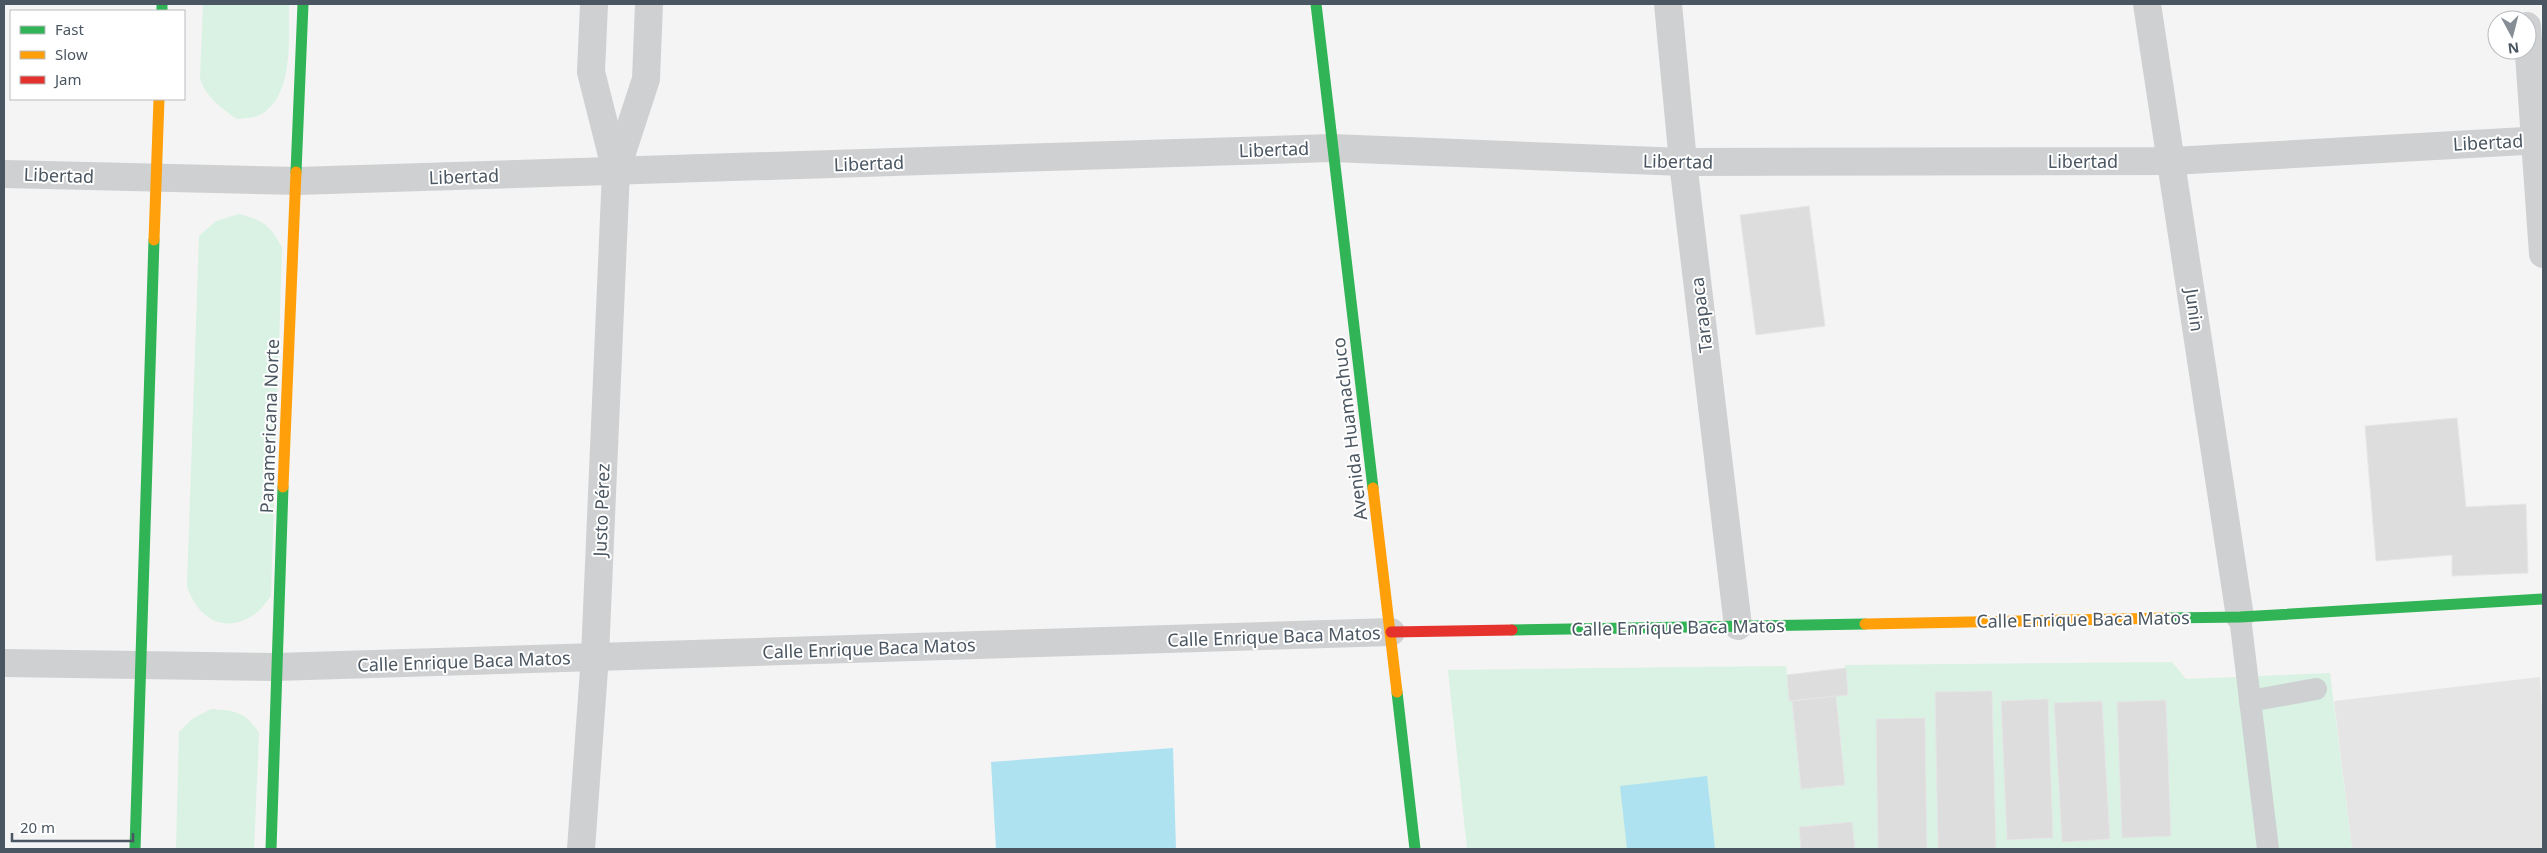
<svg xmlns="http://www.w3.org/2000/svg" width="2547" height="853" font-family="'Noto Sans',sans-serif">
  <rect width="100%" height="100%" fill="#f4f4f4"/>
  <path fill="#e6e5e6" d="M2540,677l3,44v128h-191l-18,-148z"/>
  <g fill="#d9f2e3">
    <path d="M203,4h86c-1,34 6,91 -29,111 -6,3 -16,3 -23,4 -16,-11 -30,-21 -37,-40z"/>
    <path d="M239,214c23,6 32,11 43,34l-11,348c-5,6 -10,14 -16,18 -31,21 -56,5 -68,-27l12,-351 17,-15z"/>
    <path d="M2172,662l14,17 144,-6 22,176h-885l-19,-179 338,-4 1,9 58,-7v-3z"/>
    <path d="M211,709c24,2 34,2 48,24l-5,116h-78l3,-117 13,-13z"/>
  </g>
  <g fill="#aee2f0">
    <path d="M1173,748l3,101h-180l-5,-87z"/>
    <path d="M1707,776l8,73h-88l-7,-63z"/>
  </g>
  <g fill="#ddddde" stroke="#e5e6e7">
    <path d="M1809,206l16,120 -69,9 -16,-120z"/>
    <path d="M2457,418l9,89 60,-3 2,69 -76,3v-21l-76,6 -11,-135z"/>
    <path d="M1846,668l2,27 -59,6 -2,-26z"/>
    <path d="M1992,691l4,158h-58l-3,-157z"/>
    <path d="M1836,696l9,89 -44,4 -9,-88z"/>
    <path d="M2048,699l5,139 -46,2 -6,-139z"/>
    <path d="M2166,700l5,136 -49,2 -5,-136z"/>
    <path d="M2102,701l8,138 -48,3 -8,-139z"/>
    <path d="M1925,718l2,131h-49l-2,-130z"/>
    <path d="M1852,822l3,27h-54l-2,-22z"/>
  </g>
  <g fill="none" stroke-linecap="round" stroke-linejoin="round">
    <g stroke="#ced0d2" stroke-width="22">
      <path d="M2240,617l28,232"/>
      <path d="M2250,701l66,-12"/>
    </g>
    <g stroke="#ced0d2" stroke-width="28">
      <path d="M594,4l-3,68 25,99"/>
      <path d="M1668,4l15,158 55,464"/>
      <path d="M2147,4l93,613"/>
      <path d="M2527,26l16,228"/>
      <path d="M4,174l293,7 1035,-33 351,14 490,-1 370,-21"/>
      <path d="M4,663l272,4 1115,-35"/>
      <path d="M581,849l14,-193 21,-485 30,-92 3,-75"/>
    </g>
    <g stroke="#30b455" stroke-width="11">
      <path d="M162,4v7"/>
      <path d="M1316,4l57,484"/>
      <path d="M296,172l7,-168"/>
      <path d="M2168,618l72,-1 303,-18"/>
      <path d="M1512,630l353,-6"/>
      <path d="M1397,692l18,157"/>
      <path d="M135,849l19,-609"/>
      <path d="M271,849l12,-362"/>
    </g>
    <g stroke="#ff9f0a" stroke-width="11">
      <path d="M154,240l5,-141"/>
      <path d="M283,487l13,-315"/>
      <path d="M1373,488l24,204"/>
      <path d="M1865,624l303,-6"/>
    </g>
    <path stroke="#e5322d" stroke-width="11" d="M1391,632l121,-2"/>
  </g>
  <g text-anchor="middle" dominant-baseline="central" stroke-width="4" stroke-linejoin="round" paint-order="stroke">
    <g font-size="18" fill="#4a5661" stroke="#fff">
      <text transform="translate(2488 142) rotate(-3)">Libertad</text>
      <text transform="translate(1274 149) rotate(-2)">Libertad</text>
      <text transform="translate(1678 161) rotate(1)">Libertad</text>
      <text x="2083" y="161">Libertad</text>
      <text transform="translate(869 163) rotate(-2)">Libertad</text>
      <text transform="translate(59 175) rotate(2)">Libertad</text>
      <text transform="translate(464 176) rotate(-2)">Libertad</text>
      <text transform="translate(2195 310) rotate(82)">Junin</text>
      <text transform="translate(1701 315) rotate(-97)">Tarapaca</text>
      <text transform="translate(269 426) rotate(-88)">Panamericana Norte</text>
      <text transform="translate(1349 429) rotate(-97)">Avenida Huamachuco</text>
      <text transform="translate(601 510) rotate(-88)">Justo Pérez</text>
      <text transform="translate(2083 619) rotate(-1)">Calle Enrique Baca Matos</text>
      <text transform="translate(1678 627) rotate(-1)">Calle Enrique Baca Matos</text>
      <text transform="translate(1274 636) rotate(-2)">Calle Enrique Baca Matos</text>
      <text transform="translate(869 648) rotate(-2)">Calle Enrique Baca Matos</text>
      <text transform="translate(464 661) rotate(-2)">Calle Enrique Baca Matos</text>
    </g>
  </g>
  <rect width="2547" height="853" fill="none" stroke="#4a5661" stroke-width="10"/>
  <rect x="10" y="10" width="175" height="90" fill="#ffffff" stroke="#b7bbc0"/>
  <rect x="20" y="26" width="25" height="8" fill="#30b455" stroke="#b7bbc0"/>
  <text x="55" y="35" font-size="15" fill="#4a5661">Fast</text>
  <rect x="20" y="51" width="25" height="8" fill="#ff9f0a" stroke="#b7bbc0"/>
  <text x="55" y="60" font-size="15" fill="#4a5661">Slow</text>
  <rect x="20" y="76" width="25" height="8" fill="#e5322d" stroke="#b7bbc0"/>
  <text x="55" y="85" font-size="15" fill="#4a5661">Jam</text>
  <g transform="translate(2512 35) rotate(173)"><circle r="24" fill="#ffffff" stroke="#b7bbc0"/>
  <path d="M0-4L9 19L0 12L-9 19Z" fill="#868d94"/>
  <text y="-8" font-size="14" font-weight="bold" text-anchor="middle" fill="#4a5661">N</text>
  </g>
  <path d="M12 833v8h121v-8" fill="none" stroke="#4a5661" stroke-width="2.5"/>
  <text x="20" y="833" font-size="15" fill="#4a5661" stroke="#ffffff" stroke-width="4" paint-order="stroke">20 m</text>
</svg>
